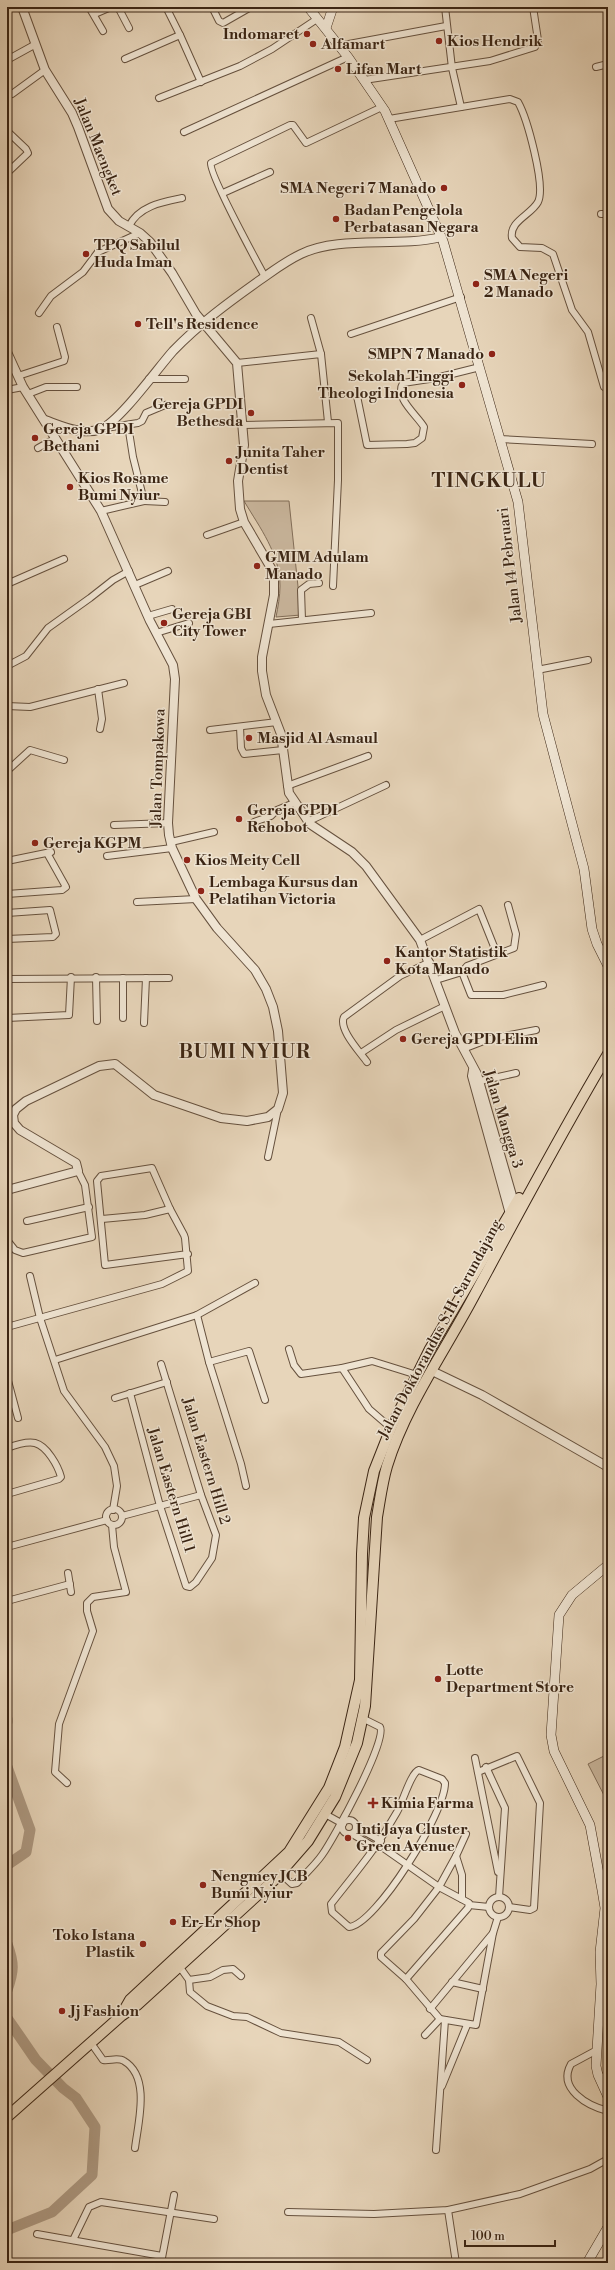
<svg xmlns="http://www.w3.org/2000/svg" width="615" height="2270" font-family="'Libre Bodoni',serif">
  <rect width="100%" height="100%" fill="#e7d5ba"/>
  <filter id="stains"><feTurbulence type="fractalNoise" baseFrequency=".005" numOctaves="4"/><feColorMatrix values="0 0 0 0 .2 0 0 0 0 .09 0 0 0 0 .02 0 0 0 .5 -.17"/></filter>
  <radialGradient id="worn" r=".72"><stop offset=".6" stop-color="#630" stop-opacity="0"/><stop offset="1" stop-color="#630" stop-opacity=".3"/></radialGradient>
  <g fill="#cab79e" stroke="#826e59">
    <path d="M244,501h45l12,114 -25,2c2,-10 4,-21 4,-31 0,-32 -20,-58 -36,-85z"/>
    <path d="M608,1754v49l-20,-39z"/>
  </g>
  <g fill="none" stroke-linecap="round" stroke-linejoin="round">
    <g stroke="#ad9982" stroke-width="11">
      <path d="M7,1719v3"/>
      <path d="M7,1767l23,63 -4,22 -19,13"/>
      <path d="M7,1944c7,19 7,27 0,46"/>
      <path d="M7,2018l29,42 27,28 13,10 19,29 -3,48 -40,37 -45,18"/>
    </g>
    <defs>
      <g id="minor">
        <path d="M89,7l14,24"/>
        <path d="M118,7l11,21"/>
        <path d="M166,7l14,28"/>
        <path d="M212,7l7,14 4,2 28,-16"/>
        <path d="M445,7l7,61 9,39"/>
        <path d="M97,13l14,-6"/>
        <path d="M338,46l108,-20"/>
        <path d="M125,59l55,-24 21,47"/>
        <path d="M7,60l29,-16"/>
        <path d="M596,67l12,-3"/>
        <path d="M364,80l126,-19 45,-14 3,-7 -5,-33"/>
        <path d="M12,94l33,-24"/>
        <path d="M159,98l81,-32 32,-17 45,-30"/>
        <path d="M389,119l121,-20 8,3c9,16 28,84 20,100 -7,13 -29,19 -26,36l8,9 22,1 11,6 19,56 16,22 16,55 4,2"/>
        <path d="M7,131l19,18 2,4 -21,20"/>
        <path d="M184,132l164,-75"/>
        <path d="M223,193l47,-21"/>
        <path d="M601,214h7"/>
        <path d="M129,226c10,-20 33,-24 53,-28"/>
        <path d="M265,277c-8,-15 -57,-105 -54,-114l79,-38h3l13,18 76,-36"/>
        <path d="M39,313l12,-17 32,-24 15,-20 42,-19"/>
        <path d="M311,318l10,36"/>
        <path d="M351,334l110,-37"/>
        <path d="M237,363l84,-9 7,68"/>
        <path d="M18,376l46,-15 1,-4 -8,-30"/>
        <path d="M149,379h36"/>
        <path d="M7,390l16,-3"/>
        <path d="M28,394l18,-7h31"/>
        <path d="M357,396l10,49 40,-1 8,-1 7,-5 2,-11c-7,-12 -30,-29 -21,-44l33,-5 44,-11"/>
        <path d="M128,425l5,32 11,44 21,1"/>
        <path d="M243,425l95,-2v57l-5,106"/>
        <path d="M105,428l33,-5 4,-2 4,-8 19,-8"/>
        <path d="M499,439l93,5"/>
        <path d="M38,448l18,-10"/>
        <path d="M101,511l43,-10"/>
        <path d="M207,535l37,-13"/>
        <path d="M7,584l57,-25"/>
        <path d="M135,585l33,-14"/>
        <path d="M148,616l24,-7"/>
        <path d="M302,620l-1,-30 8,-6 10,-1"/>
        <path d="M269,624l102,-11"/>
        <path d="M156,633l33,-10"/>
        <path d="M7,666l19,-10 22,-28 42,-30 23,-18 16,-9"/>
        <path d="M537,670l51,-10"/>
        <path d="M98,689l4,30 -2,10"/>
        <path d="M7,706l23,1 94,-24"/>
        <path d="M240,727l1,21 3,6 39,-4"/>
        <path d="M210,730l67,-8"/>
        <path d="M7,771l23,-21 34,10"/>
        <path d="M287,786l81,-30"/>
        <path d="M254,822l17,-6 6,-6 17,-7"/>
        <path d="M307,822l79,-37"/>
        <path d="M114,825l54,-2"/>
        <path d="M171,842l43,-10"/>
        <path d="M107,856l65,-8"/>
        <path d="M7,861l44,-9"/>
        <path d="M7,894l55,-4 4,-3 -19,-34"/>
        <path d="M137,902l59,-3"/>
        <path d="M7,913l43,-3 6,24 -3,3 -46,2"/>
        <path d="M420,940l59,-31 18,45"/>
        <path d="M462,972l9,23h32l40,-10"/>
        <path d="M96,977l1,44"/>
        <path d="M7,979l162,-1"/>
        <path d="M436,980l26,-8 5,-6 47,-18 2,-14 -8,-29"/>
        <path d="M7,1018l62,-3 2,-38"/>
        <path d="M123,1018v-40"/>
        <path d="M144,1023l2,-45"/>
        <path d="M463,1049l26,-10 47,-9"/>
        <path d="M361,1053l35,-23 49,-24"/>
        <path d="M367,1062c-7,-10 -29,-33 -23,-45l56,-41 30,-14"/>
        <path d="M480,1081l36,-8"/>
        <path d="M268,1157l10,-48"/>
        <path d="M102,1219l43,-4 25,-6"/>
        <path d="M27,1221l62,-14"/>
        <path d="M7,1240l8,10 8,3 69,-16 -7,-52 -7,-14"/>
        <path d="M30,1276l10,42 24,73 41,56 9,19 3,20 -4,24"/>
        <path d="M197,1315l12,47 32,102 5,22"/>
        <path d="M7,1327l155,-43 26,-13 -3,-33 -1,-3 -14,-26 -18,-41 -51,8 -4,5 8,84 83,-11"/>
        <path d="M289,1349l5,16 7,9 41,-6 27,41 22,19"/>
        <path d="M55,1360l142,-45 58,-32"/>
        <path d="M209,1362l40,-11 16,49"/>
        <path d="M342,1368l30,-7 45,14"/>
        <path d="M7,1377l11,41"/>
        <path d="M130,1393l30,113 26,80 4,1 6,-5 16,-24 4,-23 -15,-40 -40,-131"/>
        <path d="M115,1398l52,-16"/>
        <path d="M7,1448c8,-3 19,-7 28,-5 12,3 23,23 26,34l-2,2 -52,15"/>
        <circle cx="114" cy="1517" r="8"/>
        <path d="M122,1516l79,-21"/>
        <path d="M7,1547l100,-27"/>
        <path d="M68,1573l3,19"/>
        <path d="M7,1601l63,-17"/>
        <path d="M475,1758l23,114"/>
        <path d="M486,1767l19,41 -6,89"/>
        <path d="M419,1770l23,9 3,4c1,28 -69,142 -96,144l-17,-15 -1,-8c25,-32 46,-56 66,-92 5,-8 14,-40 22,-42z"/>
        <path d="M478,1772l39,-16 23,47 -6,105 -4,2 -21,-3"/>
        <path d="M67,1783l-12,-11 4,-48 34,-93 -6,-20v-8l6,-6 33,-5 -12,-45 -2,-22"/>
        <path d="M325,1814l18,10"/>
        <circle cx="349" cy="1827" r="7"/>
        <path d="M356,1827l25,14"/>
        <path d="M352,1834l24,14"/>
        <path d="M379,1845l60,42 30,16 -1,5 -62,71"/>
        <path d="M456,1856l10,-22"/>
        <path d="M280,1873l12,11 5,-1c8,-9 18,-18 25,-28 11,-15 66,-115 58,-128l-18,-9"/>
        <circle cx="499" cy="1907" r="10"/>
        <path d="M462,1899v-24l-6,-19 -17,31 -25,32 -33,34v4l25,22 34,40 36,6 17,-92 5,-16"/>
        <path d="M469,1905l20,2"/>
        <path d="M179,1966l10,14 1,12 17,14 26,10 14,1 34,16 58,9 28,18"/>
        <path d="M189,1980l21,-3 13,-7 10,-1 8,7"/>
        <path d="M452,1982l31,7"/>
        <path d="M430,2009l63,-76"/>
        <path d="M425,2035l15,-16"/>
        <path d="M91,2043l12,17c7,1 15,-3 21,1 27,16 14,62 11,87"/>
        <path d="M597,2050l-26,14c-14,25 17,42 37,47"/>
        <path d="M598,2075l10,4"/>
        <path d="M442,2086l25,-61"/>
        <path d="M436,2150l9,-130"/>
        <path d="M448,2210l8,53"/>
        <path d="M288,2212l86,2 74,-4 72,-16 70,-25 18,-10"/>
        <path d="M37,2234l125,22"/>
        <path d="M73,2240l16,-33 12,-5 113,17"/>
        <path d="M161,2263l13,-68"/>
      </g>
      <g id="tertiary">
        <path d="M22,7l23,63 27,43 6,14 30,82 11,12 21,12 10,9 22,31 24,41 41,49 7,82 -6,36 2,28 4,13 27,46 3,9v18l-12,62v14l4,24 15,39 8,59 21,31 42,28 14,14 54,74 35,93 22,41 38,132"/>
        <path d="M7,352l16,35 78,124 49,110 23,44 2,14 -7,144 1,12 3,13 24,51 21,29 38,42 11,19 7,18 5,24 5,62 -5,16 -10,8 -21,4 -26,-3 -67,-23 -39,-31 -16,2 -73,35 -10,8 -3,6 1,8 6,7 56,33 2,8 -71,19"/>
        <path d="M45,420c17,6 38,16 56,9 19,-8 56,-60 72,-78 26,-27 56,-49 87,-71 13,-9 26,-19 41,-26 39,-19 96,-6 140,-17"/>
        <path d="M473,1070l-1,6 38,138"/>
        <path d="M432,1371l50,24 126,72"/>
      </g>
      <g id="secondary">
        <path d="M308,7l40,50 37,54 58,130 75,261 25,212 41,155 8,60 5,15 11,22"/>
        <path d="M326,28l7,-21"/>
        <path d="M608,1565l-36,30 -13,20 -8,120 3,16 36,74 12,65 3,18 -5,44 1,32 -5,82 2,9 10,22"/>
        <path d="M587,2263l21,-36"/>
      </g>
      <g id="trunk">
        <path d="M122,2014l8,-14 159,-148 40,-64 16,-41 15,-67 2,-126 2,-36 10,-47 17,-43 39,-79 89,-151"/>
        <path d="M7,2117l114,-101 16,-11 137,-125 34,-39 27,-44 22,-54 8,-37 12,-189c3,-17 5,-34 10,-51 19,-61 58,-115 88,-172 43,-80 86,-161 133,-240"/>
      </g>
    </defs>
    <use href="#minor" stroke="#66513e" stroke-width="8"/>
    <use href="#tertiary" stroke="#66513e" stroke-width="10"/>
    <use href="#secondary" stroke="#3b2514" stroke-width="10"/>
    <use href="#trunk" stroke="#3b2514" stroke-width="12"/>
    <use href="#minor" stroke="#efe4d2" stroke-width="6"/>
    <use href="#tertiary" stroke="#efe4d2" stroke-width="8"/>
    <use href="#secondary" stroke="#efe4d2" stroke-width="9"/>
    <use href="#trunk" stroke="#e7d5ba" stroke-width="10"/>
  </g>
  <g fill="#8f2418" stroke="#efe4d2" stroke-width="1.5">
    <circle cx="307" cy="34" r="4"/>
    <circle cx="439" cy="41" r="4"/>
    <circle cx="313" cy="44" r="4"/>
    <circle cx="338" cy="69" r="4"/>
    <circle cx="444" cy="188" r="4"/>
    <circle cx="336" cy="219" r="4"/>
    <circle cx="86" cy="254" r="4"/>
    <circle cx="476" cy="284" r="4"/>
    <circle cx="138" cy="324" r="4"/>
    <circle cx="492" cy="354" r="4"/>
    <circle cx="462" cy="385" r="4"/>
    <circle cx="251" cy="413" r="4"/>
    <circle cx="35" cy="438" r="4"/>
    <circle cx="229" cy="461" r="4"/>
    <circle cx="70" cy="487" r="4"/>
    <circle cx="257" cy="566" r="4"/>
    <circle cx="164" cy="623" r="4"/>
    <circle cx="249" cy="738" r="4"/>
    <circle cx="239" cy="819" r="4"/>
    <circle cx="35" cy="843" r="4"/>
    <circle cx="187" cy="860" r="4"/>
    <circle cx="201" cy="891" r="4"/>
    <circle cx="387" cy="961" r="4"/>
    <circle cx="403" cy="1039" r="4"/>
    <circle cx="438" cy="1679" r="4"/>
    <path d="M371 1797h4v4h4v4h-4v4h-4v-4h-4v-4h4z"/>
    <circle cx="348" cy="1838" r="4"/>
    <circle cx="203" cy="1885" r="4"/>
    <circle cx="173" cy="1922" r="4"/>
    <circle cx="143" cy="1944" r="4"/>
    <circle cx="62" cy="2011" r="4"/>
  </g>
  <g text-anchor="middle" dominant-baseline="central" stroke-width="3" stroke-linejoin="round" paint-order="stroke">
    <g font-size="15" font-weight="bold" fill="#3b2514" stroke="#efe4d2" text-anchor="start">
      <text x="299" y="34" text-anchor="end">Indomaret</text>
      <text x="447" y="41">Kios Hendrik</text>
      <text x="321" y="44">Alfamart</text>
      <text x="346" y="69">Lifan Mart</text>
      <text x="436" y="188" text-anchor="end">SMA Negeri 7 Manado</text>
      <text x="344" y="210">Badan Pengelola<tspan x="344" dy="17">Perbatasan Negara</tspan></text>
      <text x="94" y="245">TPQ Sabilul<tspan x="94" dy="17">Huda Iman</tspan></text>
      <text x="484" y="275">SMA Negeri<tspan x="484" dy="17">2 Manado</tspan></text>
      <text x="146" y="324">Tell's Residence</text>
      <text x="484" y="354" text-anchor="end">SMPN 7 Manado</text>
      <text x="454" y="376" text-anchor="end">Sekolah Tinggi<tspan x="454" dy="17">Theologi Indonesia</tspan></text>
      <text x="243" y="404" text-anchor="end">Gereja GPDI<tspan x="243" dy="17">Bethesda</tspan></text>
      <text x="43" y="429">Gereja GPDI<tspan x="43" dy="17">Bethani</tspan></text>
      <text x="237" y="452">Junita Taher<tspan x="237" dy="17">Dentist</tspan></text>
      <text x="78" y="478">Kios Rosame<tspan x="78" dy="17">Bumi Nyiur</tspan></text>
      <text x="265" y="557">GMIM Adulam<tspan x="265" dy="17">Manado</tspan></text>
      <text x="172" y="614">Gereja GBI<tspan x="172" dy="17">City Tower</tspan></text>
      <text x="257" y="738">Masjid Al Asmaul</text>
      <text x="247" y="810">Gereja GPDI<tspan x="247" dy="17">Rehobot</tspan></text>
      <text x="43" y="843">Gereja KGPM</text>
      <text x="195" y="860">Kios Meity Cell</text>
      <text x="209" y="882">Lembaga Kursus dan<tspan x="209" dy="17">Pelatihan Victoria</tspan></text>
      <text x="395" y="952">Kantor Statistik<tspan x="395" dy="17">Kota Manado</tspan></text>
      <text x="411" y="1039">Gereja GPDI Elim</text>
      <text x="446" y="1670">Lotte<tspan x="446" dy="17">Department Store</tspan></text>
      <text x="381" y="1803">Kimia Farma</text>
      <text x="356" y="1829">Inti Jaya Cluster<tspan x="356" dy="17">Green Avenue</tspan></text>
      <text x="211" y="1876">Nengmey JCB<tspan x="211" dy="17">Bumi Nyiur</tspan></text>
      <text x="181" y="1922">Er-Er Shop</text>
      <text x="135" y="1935" text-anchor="end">Toko Istana<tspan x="135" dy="17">Plastik</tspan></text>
      <text x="70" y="2011">Jj Fashion</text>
    </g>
    <g font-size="15" fill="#3b2514" stroke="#efe4d2">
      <text transform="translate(98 147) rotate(68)">Jalan Maengket</text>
      <text transform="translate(510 565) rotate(-97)">Jalan 14 Pebruari</text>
      <text transform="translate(158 768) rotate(-88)">Jalan Tompakowa</text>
      <text transform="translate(503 1119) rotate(73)">Jalan Mangga 3</text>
      <text transform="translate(440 1329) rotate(-62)">Jalan Doktorandus S.H. Sarundajang</text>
      <text transform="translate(206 1461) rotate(73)">Jalan Eastern Hill 2</text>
      <text transform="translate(171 1490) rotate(73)">Jalan Eastern Hill 1</text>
    </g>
    <g font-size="19" font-weight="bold" letter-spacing="1" fill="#3b2514" stroke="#efe4d2">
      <text x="489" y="481">TINGKULU</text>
      <text x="245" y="1052">BUMI NYIUR</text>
    </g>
  </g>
  <rect width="615" height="2270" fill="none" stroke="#e7d5ba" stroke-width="24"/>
  <rect x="8" y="8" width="599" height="2254" fill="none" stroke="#3b2514" stroke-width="2"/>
  <rect x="12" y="12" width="591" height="2246" fill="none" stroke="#3b2514"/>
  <path d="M465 2240v6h90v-6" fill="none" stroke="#3b2514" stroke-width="2"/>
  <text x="471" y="2240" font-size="12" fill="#3b2514" stroke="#efe4d2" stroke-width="3" paint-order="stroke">100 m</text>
  <rect width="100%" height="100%" filter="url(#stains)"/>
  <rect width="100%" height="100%" fill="url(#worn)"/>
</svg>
